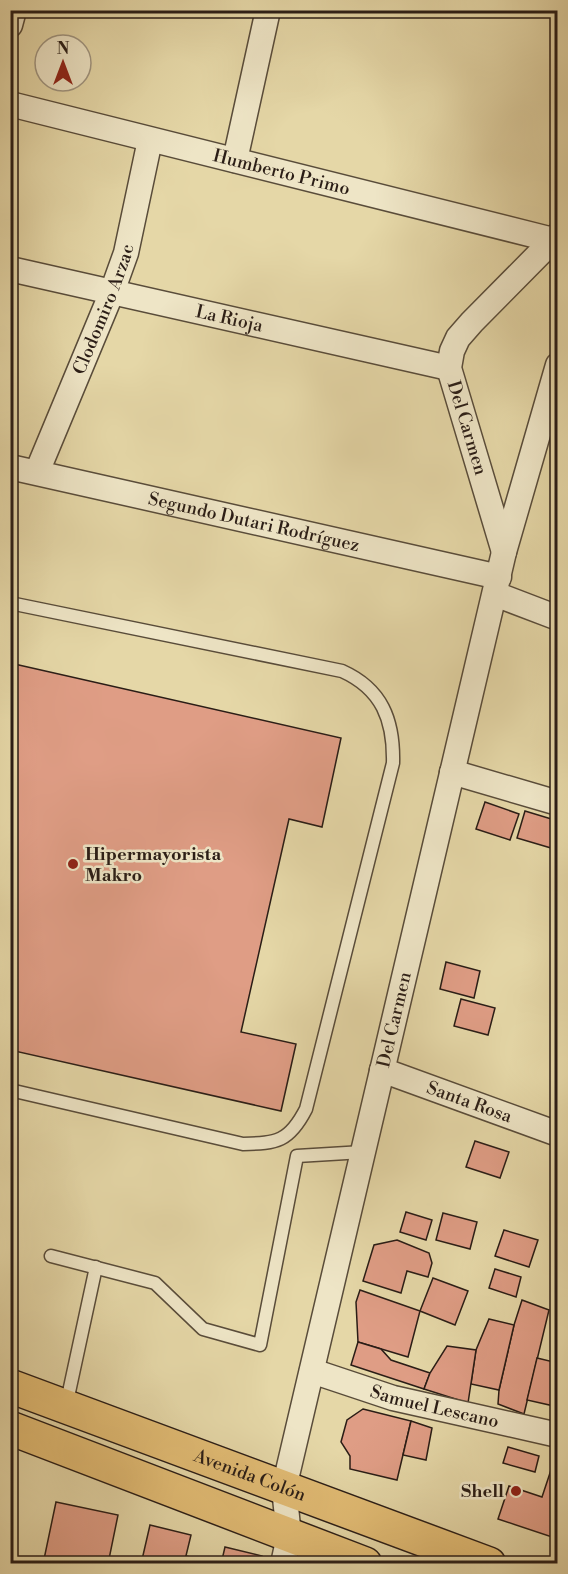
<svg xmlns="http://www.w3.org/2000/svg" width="568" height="1574" font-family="'Libre Bodoni',serif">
  <rect width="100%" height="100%" fill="#e5d7a7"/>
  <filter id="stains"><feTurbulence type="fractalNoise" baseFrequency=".00333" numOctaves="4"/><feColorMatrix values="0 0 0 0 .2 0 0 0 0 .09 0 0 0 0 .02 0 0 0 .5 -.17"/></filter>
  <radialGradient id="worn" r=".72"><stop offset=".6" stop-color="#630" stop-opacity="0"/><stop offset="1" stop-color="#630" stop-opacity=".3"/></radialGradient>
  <g fill="#df9d85" stroke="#2a1d16" stroke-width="1.5">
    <path d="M10,663l331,75 -19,89 -33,-8 -48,213 55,12 -15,67 -271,-61z"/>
    <path d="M485,802l34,12 -9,26 -34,-11z"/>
    <path d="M525,811l33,10 -7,27 -34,-10z"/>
    <path d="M446,962l34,9 -6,27 -34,-9z"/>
    <path d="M461,999l34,9 -7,27 -34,-9z"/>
    <path d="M475,1141l34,11 -9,26 -34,-11z"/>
    <path d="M406,1212l26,8 -6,20 -26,-8z"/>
    <path d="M443,1213l34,9 -7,27 -34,-9z"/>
    <path d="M504,1230l34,10 -9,27 -34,-11z"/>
    <path d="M397,1240l32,13 3,10 -4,14 -21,-6 -6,22 -38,-12 11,-36z"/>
    <path d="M495,1269l26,8 -5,20 -27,-9z"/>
    <path d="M433,1278l35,13 -13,34 -35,-14z"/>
    <path d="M360,1290l60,21 -12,46 -50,-15 -2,-40z"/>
    <path d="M522,1300l27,10 -25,104 -26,-10 1,-14 15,-65z"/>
    <path d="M489,1319l25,6 -15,65 -28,-6 5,-34z"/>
    <path d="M358,1342l23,7 10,11 39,13 -6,16 -73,-24z"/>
    <path d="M447,1346l29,4 -8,53 -44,-14 6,-16z"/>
    <path d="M537,1358l21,5v27l-4,16 -27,-6z"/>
    <path d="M363,1409l48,12 -14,59 -47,-11v-13l-9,-14 6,-22z"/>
    <path d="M411,1421l21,7 -6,32 -23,-5z"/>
    <path d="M508,1447l31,9 -4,16 -32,-9z"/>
    <path d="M558,1449v90l-60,-20 11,-33 33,11z"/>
    <path d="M56,1502l62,13 -10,49h-65z"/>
    <path d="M150,1525l41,10 -7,29h-43z"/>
    <path d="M225,1547l37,9 -2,8h-39z"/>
    <path d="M186,1556l32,8h-34z"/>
  </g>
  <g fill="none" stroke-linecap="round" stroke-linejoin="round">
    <defs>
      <g id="service">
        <path d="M10,603l332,68c40,18 52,49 51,92l-87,346c-17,33 -29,34 -63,35l-233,-54"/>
        <path d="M51,1256l104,27 48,46 57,16 37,-189 66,-4"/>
        <path d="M66,1406l30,-139"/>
      </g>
      <g id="minor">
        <path d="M10,25l4,-15"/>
        <path id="s1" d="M10,104l543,136"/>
        <path d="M235,160l33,-150"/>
        <path id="s2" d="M10,269l439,99"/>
        <path id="s3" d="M10,467l489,110"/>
        <path id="s4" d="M37,472l75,-180 14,-39 24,-113"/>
        <path d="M504,552l-55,-184 3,-17 6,-13 14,-16 86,-87"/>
        <path d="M495,594l63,24"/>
        <path d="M452,772l106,31"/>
        <path id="s5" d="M382,1070l176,64"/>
        <path id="s6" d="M312,1371l81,27 165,37"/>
        <path id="s7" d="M283,1564l6,-28 -5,-48 220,-936 54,-187"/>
      </g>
      <g id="primary">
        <path id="s8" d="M10,1386l479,178"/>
        <path d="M10,1428l355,136"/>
      </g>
    </defs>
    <use href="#service" stroke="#594c3a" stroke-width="15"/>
    <use href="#minor" stroke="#594c3a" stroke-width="27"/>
    <use href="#primary" stroke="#2a1d16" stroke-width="36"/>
    <use href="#service" stroke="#eee5c6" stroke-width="12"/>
    <use href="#minor" stroke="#eee5c6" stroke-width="24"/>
    <use href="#primary" stroke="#e2bc74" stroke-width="33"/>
  </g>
  <g fill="#8f2418" stroke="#eee5c6" stroke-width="2">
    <circle cx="73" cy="864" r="6"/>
    <circle cx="516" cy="1491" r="6"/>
  </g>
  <g text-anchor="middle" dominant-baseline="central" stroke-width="5" stroke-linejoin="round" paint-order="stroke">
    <g font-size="18" fill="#2a1d16" stroke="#eee5c6">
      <text stroke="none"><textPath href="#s1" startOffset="280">Humberto Primo</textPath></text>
      <text stroke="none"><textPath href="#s4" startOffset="176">Clodomiro Arzac</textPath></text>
      <text stroke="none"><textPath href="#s2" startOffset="225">La Rioja</textPath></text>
      <text transform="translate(467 428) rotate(73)">Del Carmen</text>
      <text stroke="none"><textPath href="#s3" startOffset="250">Segundo Dutari Rodríguez</textPath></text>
      <text stroke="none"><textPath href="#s7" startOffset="558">Del Carmen</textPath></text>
      <text stroke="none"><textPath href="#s5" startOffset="93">Santa Rosa</textPath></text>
      <text stroke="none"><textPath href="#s6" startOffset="128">Samuel Lescano</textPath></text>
      <text stroke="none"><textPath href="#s8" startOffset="256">Avenida Colón</textPath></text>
    </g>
    <g font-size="18" font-weight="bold" fill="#2a1d16" stroke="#eee5c6" text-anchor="start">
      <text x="85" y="854">Hipermayorista<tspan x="85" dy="21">Makro</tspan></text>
      <text x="504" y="1491" text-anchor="end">Shell</text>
    </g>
  </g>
  <rect width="568" height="1574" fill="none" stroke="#e5d7a7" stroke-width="36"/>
  <rect x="12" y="12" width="544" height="1550" fill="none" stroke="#2a1d16" stroke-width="3"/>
  <rect x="18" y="18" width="532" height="1538" fill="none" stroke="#2a1d16" stroke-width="1.5"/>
  <g transform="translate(63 63)"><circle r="28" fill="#eee5c6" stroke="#a09580" stroke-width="1.5"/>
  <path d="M0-4.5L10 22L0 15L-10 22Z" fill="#8f2418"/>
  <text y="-9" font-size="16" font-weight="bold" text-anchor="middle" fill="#2a1d16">N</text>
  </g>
  <rect width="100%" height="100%" filter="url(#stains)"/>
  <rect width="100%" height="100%" fill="url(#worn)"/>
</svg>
